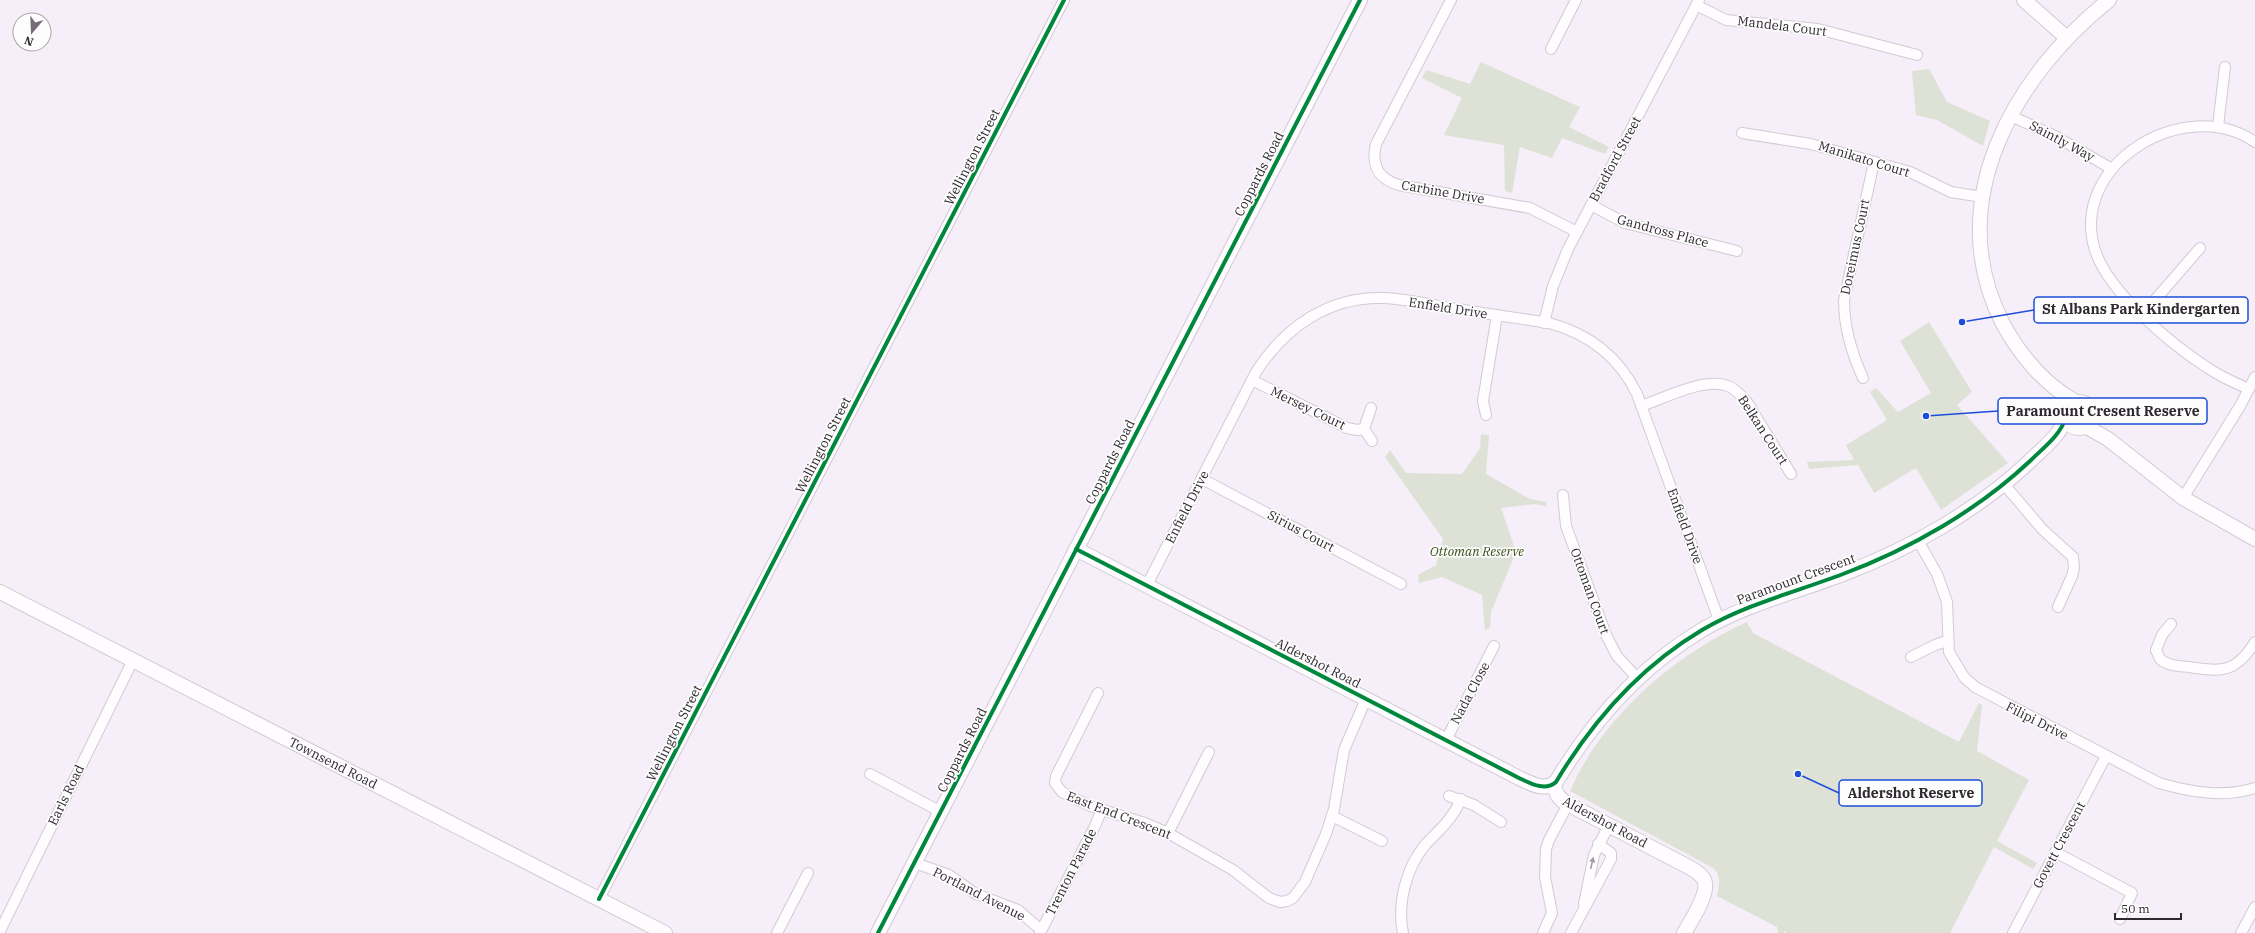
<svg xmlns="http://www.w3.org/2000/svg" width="2255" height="933" font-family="'IBM Plex Serif',serif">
  <rect width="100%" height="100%" fill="#f6eef8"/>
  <g fill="#dee2d6">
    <path d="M1481,62l99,45 -11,20 40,20 -4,7 -43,-16 -10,20 -32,-11 -8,46 -7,-2 -1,-46 -60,-10 18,-37 -40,-20 4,-8 44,14z"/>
    <path d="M1929,69l18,33 43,19 -7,25 -46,-26 -21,-5 -4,-44z"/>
    <path d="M1929,322l43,70 -15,13 51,58 -67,47 -25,-42 -42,25 -16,-28 -49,4 -2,-7 47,-2 -8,-15 41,-25 -17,-28 6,-4 22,24 33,-19 -31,-52z"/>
    <path d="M1481,434l8,1 -3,39 44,25 16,3 1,5 -12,-3 -34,4 15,44 -25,60 -1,16 -5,2 -3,-35 -40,-18 -23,6 -1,-8 18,-10 7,-26 -58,-82 5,-7 16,23 56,1 18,-26z"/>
    <path d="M1747,622l6,11 206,109 20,-39 3,2 -5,46 52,29 -32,61 40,22 -4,6 -39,-22 -44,86h-162l-4,-2v2h-6l-1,-6 -60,-31c2,-11 5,-20 -4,-28l-143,-77c33,-75 103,-135 177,-169z"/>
  </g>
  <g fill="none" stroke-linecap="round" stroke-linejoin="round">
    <defs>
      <g id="street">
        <path d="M1451,0l-75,144c-5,21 2,35 23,41l131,23 47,24"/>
        <path d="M1696,5l30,15 92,9 99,26"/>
        <path d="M1551,49l25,-49"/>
        <path d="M2011,116l44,20 57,33"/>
        <path d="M2218,126l7,-59"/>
        <path d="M1742,133l69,11 99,28 41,20 31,5"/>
        <path d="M1591,205l34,18 112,28"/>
        <path d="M2142,315l58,-67"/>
        <path d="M1544,323l9,-37 15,-37 131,-249"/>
        <path d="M1863,378c-12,-26 -19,-50 -19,-78l30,-138"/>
        <path d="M1252,380l95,48 10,2 7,-1"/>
        <path d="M2249,389c-14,-6 -28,-12 -41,-21 -36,-23 -100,-76 -113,-118 -27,-86 90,-156 160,-108"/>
        <path d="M1641,406c24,-8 63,-29 87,-20 8,3 13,10 19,16l44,72"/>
        <path d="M1371,408l-7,21 8,12"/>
        <path d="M1486,415l-3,-14 14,-86"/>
        <path d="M1202,479l199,105"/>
        <path d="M2003,483l40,47 30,27 1,11 -2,8 -14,31"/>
        <path d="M1563,495l3,31 41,111 10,19 20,22"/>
        <path d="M2183,498l57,-92 15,-29"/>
        <path d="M1917,539l20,35 10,28 2,50 15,25 11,10 184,96c31,9 64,15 96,5"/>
        <path d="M1147,585l109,-213c29,-45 73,-76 128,-74 22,1 44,6 66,10 33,5 66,10 99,15 41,11 70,34 88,71l82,226"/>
        <path d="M2171,624l-9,11 -6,15 4,9c8,7 19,7 29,8 33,5 47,6 66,-25"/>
        <path d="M1911,657l24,-12 12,-4"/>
        <path d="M1098,693l-42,83 -1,7 7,9 28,14 55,17 23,10 65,37 36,28 11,4 7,-1 6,-3 12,-16 21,-48 8,-25 10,-59 22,-51"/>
        <path d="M1446,740l48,-94"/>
        <path d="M870,774l71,38"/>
        <path d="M1449,796l25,9 27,17"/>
        <path d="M1332,816l50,25"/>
        <path d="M1168,833l41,-81"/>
        <path d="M2055,852l77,41 -12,26"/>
        <path d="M915,863l34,12 27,19 42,16 23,20"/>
        <path d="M599,899l465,-899"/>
        <path d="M1584,904l10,-49 15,-30"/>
        <path d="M0,931l133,-271"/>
        <path d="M777,933l31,-60"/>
        <path d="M1040,933l55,-107 7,-17"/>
        <path d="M1403,933c-6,-29 3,-65 22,-88 14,-15 28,-26 36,-46"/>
        <path d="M1543,933l9,-20 -7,-36 1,-28 3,-9 19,-36"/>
        <path d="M1571,933l40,-74v-6l-13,-9"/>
        <path d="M2013,933l93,-177"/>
        <path d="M2241,933l14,-26"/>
      </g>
      <g id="secondary">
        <path d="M2024,0l43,38"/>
        <path d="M2076,402c-31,-17 -56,-47 -73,-78 -62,-121 10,-247 106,-324"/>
        <circle cx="2079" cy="415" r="13"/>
        <path d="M2085,426l23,13 75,59 72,41"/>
        <path d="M1076,549l443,229c11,5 26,14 37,4 37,-62 84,-115 146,-152 44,-26 94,-38 141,-56 67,-25 135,-64 187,-113 14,-14 30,-25 36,-44"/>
        <path d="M0,592l665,341"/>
        <path d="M1553,785l5,11 6,6 121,63c6,3 14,7 18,13 9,12 -12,43 -19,55"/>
        <path d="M878,933l482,-933"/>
      </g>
    </defs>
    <use href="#street" stroke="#d1cbd2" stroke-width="12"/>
    <use href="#secondary" stroke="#d1cbd2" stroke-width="16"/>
    <use href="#street" stroke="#fefcfe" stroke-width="10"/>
    <use href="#secondary" stroke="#fefcfe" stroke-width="14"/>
    <defs>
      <g id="cycleway">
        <path d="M1076,549l443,229c11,5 26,14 37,4 37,-62 84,-115 146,-152 44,-26 94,-38 141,-56 67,-25 135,-64 187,-113 14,-14 30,-25 36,-44"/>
        <path d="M599,899l465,-899"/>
        <path d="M878,933l482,-933"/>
      </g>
    </defs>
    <use href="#cycleway" stroke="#fdfdfd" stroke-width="6"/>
    <use href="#cycleway" stroke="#00873e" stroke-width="4"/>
  </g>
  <defs><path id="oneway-solid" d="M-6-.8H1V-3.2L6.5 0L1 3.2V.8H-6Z"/></defs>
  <use fill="#a09da1" href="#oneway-solid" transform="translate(1592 863) rotate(-77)"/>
  <g text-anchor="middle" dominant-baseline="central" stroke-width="3.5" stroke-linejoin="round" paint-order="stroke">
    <g font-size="13" fill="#2e282f" stroke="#fdfdfd">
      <text transform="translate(1782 26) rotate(7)">Mandela Court</text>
      <text transform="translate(2062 141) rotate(28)">Saintly Way</text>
      <text transform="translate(972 157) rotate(-63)">Wellington Street</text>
      <text transform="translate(1615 159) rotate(-62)">Bradford Street</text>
      <text transform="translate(1864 159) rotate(17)">Manikato Court</text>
      <text transform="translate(1259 174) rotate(-63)">Coppards Road</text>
      <text transform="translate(1443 192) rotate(10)">Carbine Drive</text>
      <text transform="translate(1663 231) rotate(15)">Gandross Place</text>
      <text transform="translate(1855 247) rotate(-78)">Doreimus Court</text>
      <text transform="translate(1448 308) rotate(9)">Enfield Drive</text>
      <text transform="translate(1308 408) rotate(26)">Mersey Court</text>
      <text transform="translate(1763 430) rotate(57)">Belkan Court</text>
      <text transform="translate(823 445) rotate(-63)">Wellington Street</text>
      <text transform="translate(1110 462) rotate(-63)">Coppards Road</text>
      <text transform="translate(1187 507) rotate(-63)">Enfield Drive</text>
      <text transform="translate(1685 526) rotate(70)">Enfield Drive</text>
      <text transform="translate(1301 531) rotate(28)">Sirius Court</text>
      <text transform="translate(1796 579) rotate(-20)">Paramount Crescent</text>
      <text transform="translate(1590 591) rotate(70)">Ottoman Court</text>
      <text transform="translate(1318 663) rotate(27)">Aldershot Road</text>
      <text transform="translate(1470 693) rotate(-62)">Nada Close</text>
      <text transform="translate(2037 721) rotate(27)">Filipi Drive</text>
      <text transform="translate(674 733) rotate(-63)">Wellington Street</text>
      <text transform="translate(962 750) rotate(-63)">Coppards Road</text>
      <text transform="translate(333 763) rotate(27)">Townsend Road</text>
      <text transform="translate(66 795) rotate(-64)">Earls Road</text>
      <text transform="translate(1119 815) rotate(21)">East End Crescent</text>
      <text transform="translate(1605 822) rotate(28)">Aldershot Road</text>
      <text transform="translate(2059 845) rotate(-62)">Govett Crescent</text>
      <text transform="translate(1071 872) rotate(-63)">Trenton Parade</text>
      <text transform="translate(979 894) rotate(27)">Portland Avenue</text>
    </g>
    <g font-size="13" font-style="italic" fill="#3b4e17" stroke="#fdfdfd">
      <text x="1477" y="551">Ottoman Reserve</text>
    </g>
  </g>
  <path fill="none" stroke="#1d4ed8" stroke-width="1.5" d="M1962 322L2034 310M1926 416L1998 411M1798 774L1839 793"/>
  <g fill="#1d4ed8" stroke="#fdfdfd" stroke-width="1.5">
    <circle cx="1962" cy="322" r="4"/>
    <circle cx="1926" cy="416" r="4"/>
    <circle cx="1798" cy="774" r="4"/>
  </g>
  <g fill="#fdfdfd" stroke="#1d4ed8" stroke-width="1.5">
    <rect x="2034" y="297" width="214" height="26" rx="4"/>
    <rect x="1998" y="398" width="209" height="26" rx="4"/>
    <rect x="1839" y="780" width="143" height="26" rx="4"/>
  </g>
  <g font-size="14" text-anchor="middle" font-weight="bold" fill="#2e282f">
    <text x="2141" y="314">St Albans Park Kindergarten</text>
    <text x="2103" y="416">Paramount Cresent Reserve</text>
    <text x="1911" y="798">Aldershot Reserve</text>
  </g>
  <g transform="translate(32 32) rotate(199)"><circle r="19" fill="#fdfdfd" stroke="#aaa8ab"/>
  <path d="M0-3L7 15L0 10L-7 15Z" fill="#746d75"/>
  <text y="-6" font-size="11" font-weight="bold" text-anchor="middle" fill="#2e282f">N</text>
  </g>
  <path d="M2115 913v6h66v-6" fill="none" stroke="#2e282f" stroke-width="2"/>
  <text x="2121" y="913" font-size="12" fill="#2e282f" stroke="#fdfdfd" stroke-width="3" paint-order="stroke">50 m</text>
</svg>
